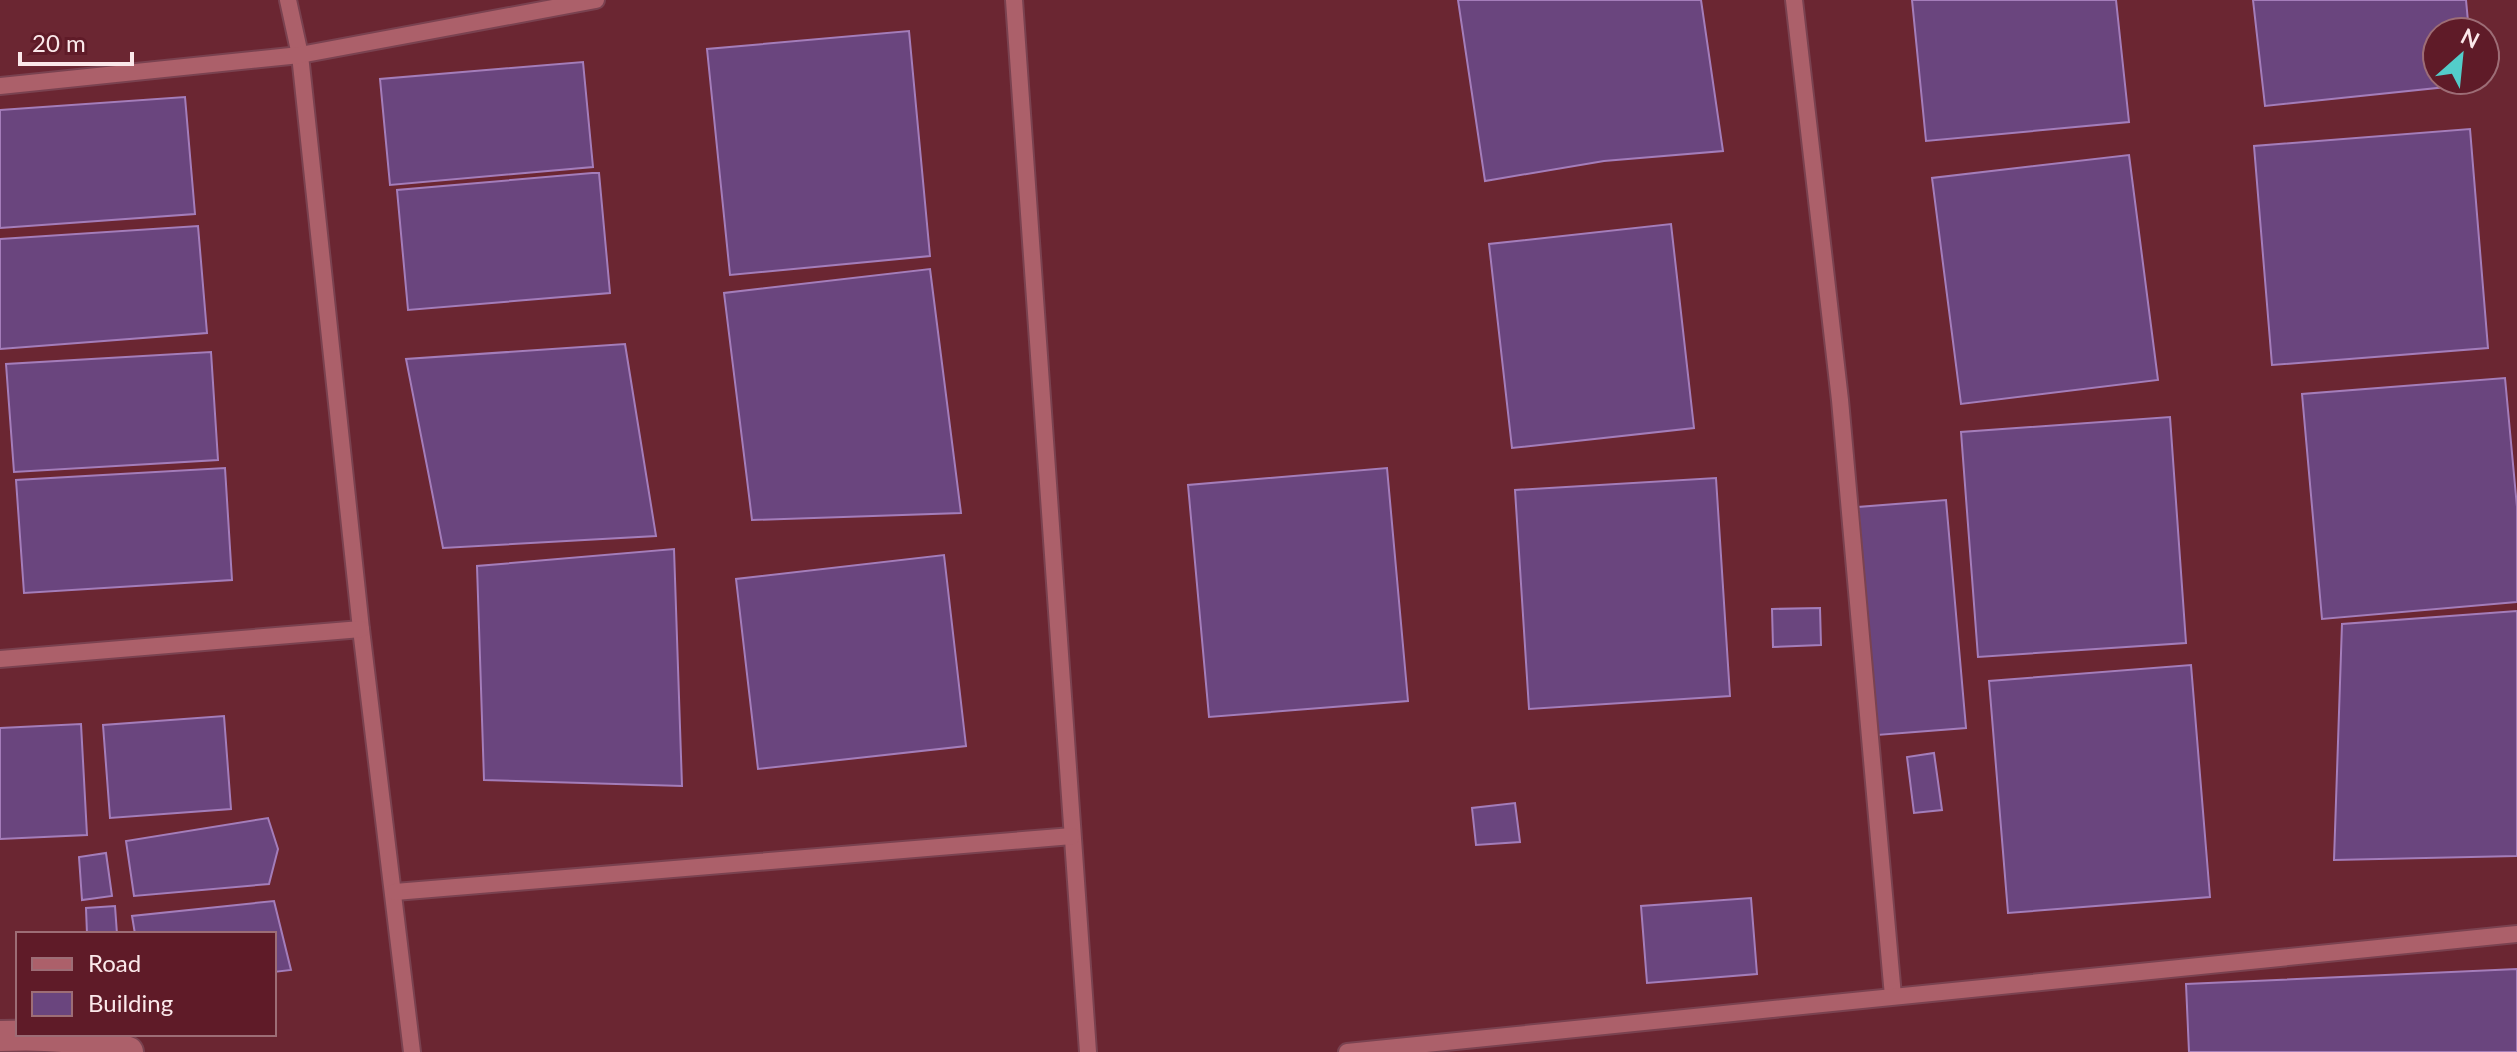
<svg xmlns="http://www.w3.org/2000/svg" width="2517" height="1052" font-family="Lato,sans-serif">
  <rect width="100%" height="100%" fill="#6b2632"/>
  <g fill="#6a457e" stroke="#a47dba" stroke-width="2">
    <path d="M1458,0h243l22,151 -119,10 -119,20z"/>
    <path d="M1912,0h204l13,122 -203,19z"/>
    <path d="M2253,0h213l3,32h-32v48h38v4l-210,22z"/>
    <path d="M909,31l21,225 -200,19 -23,-226z"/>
    <path d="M583,62l10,105 -203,18 -10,-106z"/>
    <path d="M185,97l10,117 -195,14v-118z"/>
    <path d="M2470,129l18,219 -216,17 -18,-219z"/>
    <path d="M2129,155l29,225 -197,24 -29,-226z"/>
    <path d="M592,173h7l11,120 -202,17 -11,-120z"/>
    <path d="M1671,224l23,204 -182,20 -23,-204z"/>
    <path d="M198,226l9,107 -207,16v-110z"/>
    <path d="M930,269l31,244 -209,7 -28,-227z"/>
    <path d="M625,344l31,192 -213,12 -37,-189z"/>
    <path d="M211,352l7,108 -204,12 -8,-108z"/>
    <path d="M2505,378l12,129v95l-195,17 -20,-225z"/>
    <path d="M2170,417l16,226 -208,14 -17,-225z"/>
    <path d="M225,468l7,112 -208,13 -8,-113z"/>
    <path d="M1387,468l21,233 -199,16 -21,-232z"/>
    <path d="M1716,478l14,218 -201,13 -14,-219z"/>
    <path d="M1946,500l20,228 -89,7 -19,-228z"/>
    <path d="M674,549l8,237 -198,-6 -7,-214z"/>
    <path d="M944,555l22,191 -208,23 -22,-190z"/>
    <path d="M1820,608l1,37 -48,2 -1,-38z"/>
    <path d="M2517,611v245l-183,4 8,-236z"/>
    <path d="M2191,665l19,232 -202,16 -19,-232z"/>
    <path d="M224,716l7,93 -121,9 -7,-93z"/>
    <path d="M81,724l6,111 -87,4v-111z"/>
    <path d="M1934,753l8,57 -28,3 -7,-56z"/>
    <path d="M1515,803l5,39 -44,3 -4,-37z"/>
    <path d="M268,818l10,31 -9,35 -135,12 -8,-55z"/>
    <path d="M106,853l6,43 -30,4 -3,-43z"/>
    <path d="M1751,898l6,76 -110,9 -6,-77z"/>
    <path d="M274,901l17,69 -17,2v-38h-139l-3,-18z"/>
    <path d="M115,906l2,28h-30l-1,-26z"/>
    <path d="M2517,969v83h-328l-3,-68z"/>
  </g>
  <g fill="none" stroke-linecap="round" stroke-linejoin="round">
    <defs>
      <g id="service">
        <path d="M288,0l12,55 61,574 51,423"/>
        <path d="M1014,0l74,1052"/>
        <path d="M1794,0l46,400 53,596"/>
        <path d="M0,86l300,-31 296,-55"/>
        <path d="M0,659l361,-30"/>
        <path d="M395,892l677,-56"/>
        <path d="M1347,1052l1170,-118"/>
      </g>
      <path id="minor" d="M0,1036c44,-2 87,0 128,16"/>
    </defs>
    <use href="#service" stroke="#7a4250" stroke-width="20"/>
    <use href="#minor" stroke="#7a4250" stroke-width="34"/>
    <use href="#service" stroke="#ac606a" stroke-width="16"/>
    <use href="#minor" stroke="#ac606a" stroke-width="30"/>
  </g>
  <rect x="16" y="932" width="260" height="104" fill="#5f1b28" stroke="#9d6d76" stroke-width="2"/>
  <rect x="32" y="958" width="40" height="12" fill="#ac606a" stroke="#9d6d76" stroke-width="2"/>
  <text x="88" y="972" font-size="24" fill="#fbe8ea">Road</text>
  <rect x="32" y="992" width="40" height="24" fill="#6a457e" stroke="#9d6d76" stroke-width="2"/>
  <text x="88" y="1012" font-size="24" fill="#fbe8ea">Building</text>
  <g transform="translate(2461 56) rotate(27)"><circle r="38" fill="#5f1b28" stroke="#9d6d76" stroke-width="2"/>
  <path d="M0-6L14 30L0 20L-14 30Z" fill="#53cdca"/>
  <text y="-12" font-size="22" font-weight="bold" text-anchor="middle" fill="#fbe8ea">N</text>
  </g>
  <path d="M20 52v12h112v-12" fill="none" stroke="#fbe8ea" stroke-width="4"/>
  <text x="32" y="52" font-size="24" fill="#fbe8ea" stroke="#5f1b28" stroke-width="6" paint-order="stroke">20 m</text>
</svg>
